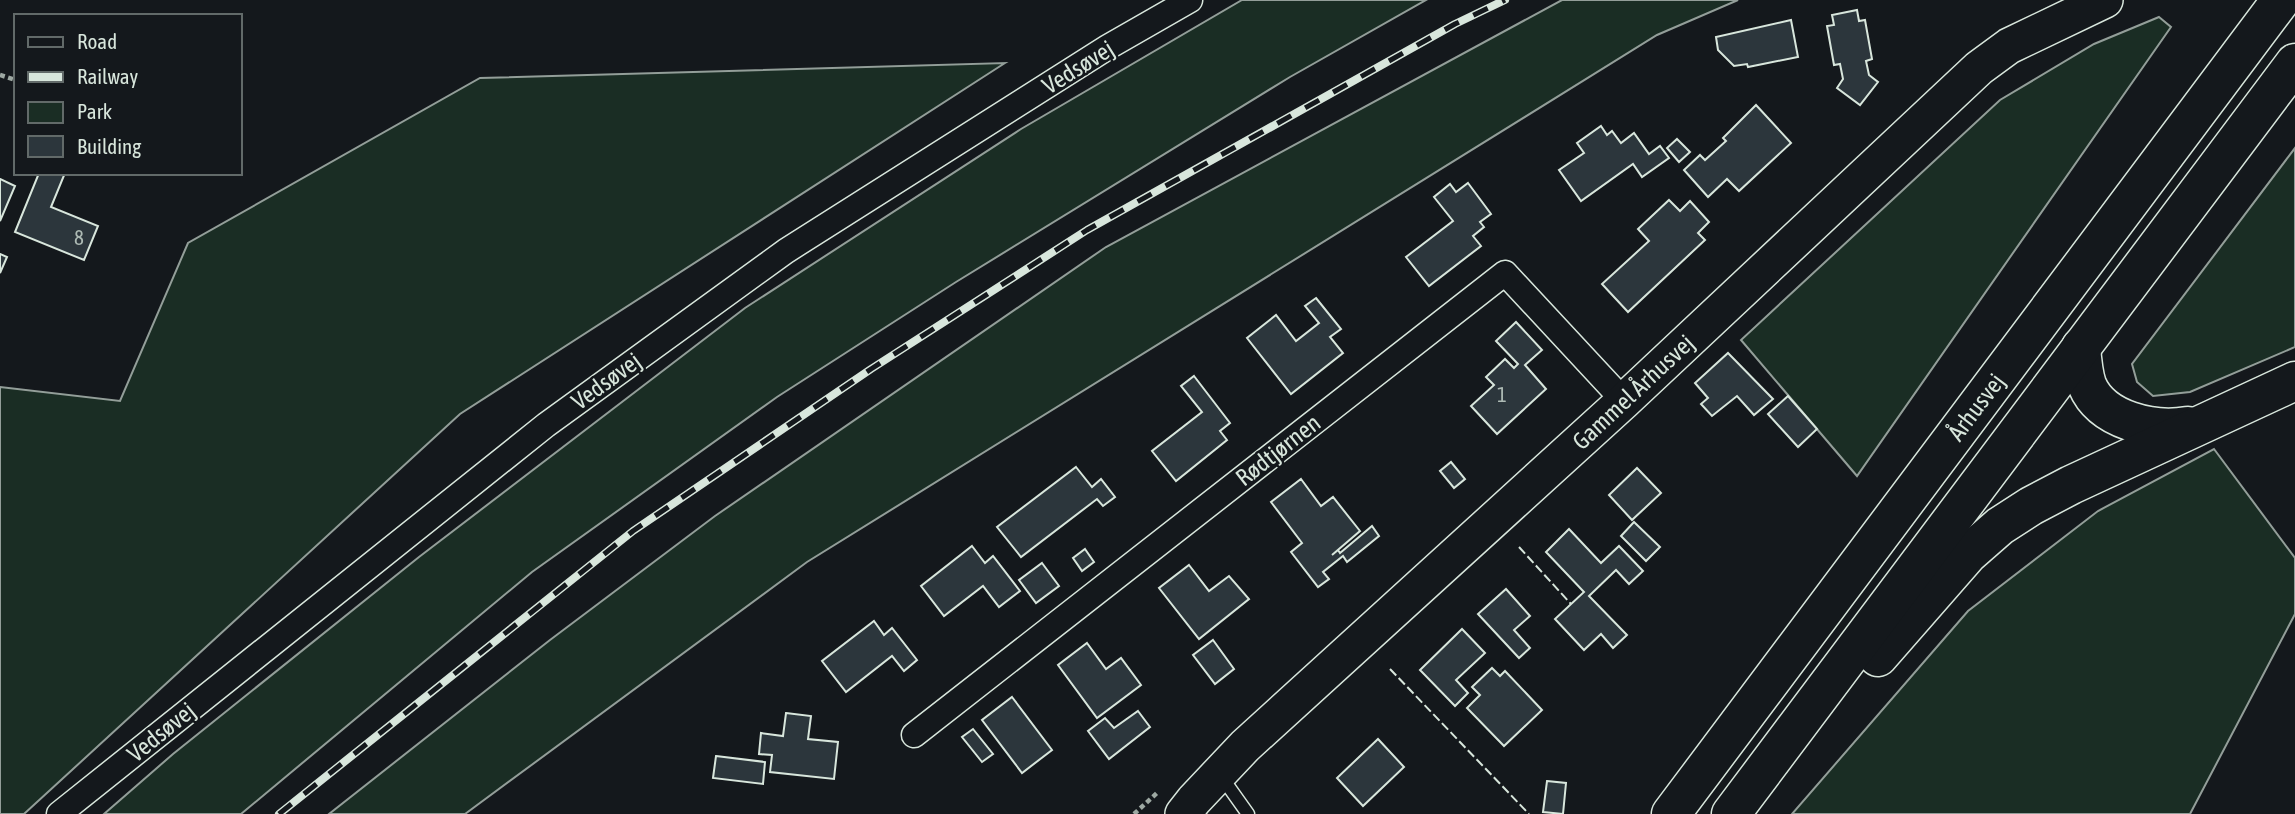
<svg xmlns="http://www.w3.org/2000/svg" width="2295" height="814" font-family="'Asap Condensed',sans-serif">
  <rect width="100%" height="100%" fill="#14181c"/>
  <g fill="#1a2d24" stroke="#939e99" stroke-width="2">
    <path d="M1242,0h184l-136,77 -334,205 -179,115 -245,175 -291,242h-137l69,-60 246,-197 326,-249 276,-179z"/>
    <path d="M1562,0h176l-81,35 -850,527 -342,252h-136l221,-174 165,-124 391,-269z"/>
    <path d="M2159,17l12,10 -314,449 -116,-136 259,-240 94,-56z"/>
    <path d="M1005,63l-545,351 -436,400h-24v-427l120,14 68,-158 292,-165z"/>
    <path d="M2295,148v199l-105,45 -37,4 -16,-14 -5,-18z"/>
    <path d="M2214,449l81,109v56l-105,200h-398l176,-203 130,-100z"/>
  </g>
  <g fill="#2c363c" stroke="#d8e6dc" stroke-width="2">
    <path d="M1857,10l2,11 6,-1 7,39 -6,2 3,14 9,7 -18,23 -23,-17 6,-9 -3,-15 -6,1 -7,-39 7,-1 -2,-10z"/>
    <path d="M1791,20l7,37 -50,10 -1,-3 -13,2 -16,-16 -2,-13z"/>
    <path d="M1756,105l35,38 -52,48 -12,-12 -19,18 -24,-27 16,-15 5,5 21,-19 -3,-3z"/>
    <path d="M1601,126l6,9 5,-4 9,12 13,-10 15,21 11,-8 9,12 -27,19 -9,-13 -52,37 -22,-31 25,-17 -7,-10z"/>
    <path d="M1677,139l13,13 -11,10 -12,-14z"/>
    <path d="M39,173h26l-14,34 47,19 -14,34 -69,-28z"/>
    <path d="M0,179l15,7 -15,35z"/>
    <path d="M1468,183l23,31 -11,8 4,5 -11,9 8,10 -52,40 -23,-29 47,-36 -19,-24 16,-13 6,8z"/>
    <path d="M1669,200l11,11 10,-10 19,21 -11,11 7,7 -77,72 -26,-28 47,-43 -11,-12z"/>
    <path d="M0,254l7,3 -7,16z"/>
    <path d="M1316,298l25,31 -11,8 13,16 -52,41 -44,-56 29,-23 20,26 23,-18 -14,-17z"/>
    <path d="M1516,322l26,28 -17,15 21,24 -49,45 -26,-28 23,-21 -8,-8 19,-18 9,9 4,-4 -22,-23z"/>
    <path d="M1728,353l45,46 -19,16 -17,-19 -25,20 -11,-12 7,-6 -13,-15z"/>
    <path d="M1194,376l36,47 -10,8 7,9 -51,41 -24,-30 50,-39 -21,-26z"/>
    <path d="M1788,396l29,33 -19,18 -30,-33z"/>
    <path d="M1451,462l14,17 -11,9 -14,-17z"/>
    <path d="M1076,467l16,20 9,-8 14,18 -12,9 -6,-7 -76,58 -24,-30z"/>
    <path d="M1637,468l24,25 -29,27 -23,-25z"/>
    <path d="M1301,479l20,27 12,-9 27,34 -28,24 6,-5 2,3 32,-27 7,10 -32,26 -4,-6 -20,16 6,7 -11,8 -27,-35 11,-9 -31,-41z"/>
    <path d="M1634,522l26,25 -14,14 -25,-25z"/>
    <path d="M1569,529l32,34 18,-17 24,25 -14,13 -13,-14 -27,26 38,39 -14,13 -12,-14 -17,16 -29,-31 29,-27 -38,-40z"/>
    <path d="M972,546l13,17 8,-7 27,35 -21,16 -16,-21 -39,30 -23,-30z"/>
    <path d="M1085,549l9,13 -12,9 -9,-13z"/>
    <path d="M1042,563l17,23 -23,17 -17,-23z"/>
    <path d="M1189,565l20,26 20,-15 20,23 -50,40 -40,-51z"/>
    <path d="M1506,589l24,27 -16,14 16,18 -11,10 -41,-44z"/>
    <path d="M874,621l10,14 8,-7 25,32 -13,11 -12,-15 -46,36 -24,-31z"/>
    <path d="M1462,629l23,24 -29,27 12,13 -13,13 -35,-36z"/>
    <path d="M1213,640l21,29 -19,15 -22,-29z"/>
    <path d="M1087,643l19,26 15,-11 20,27 -44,33 -39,-53z"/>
    <path d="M1492,668l8,8 5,-5 37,39 -38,36 -37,-38 13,-13 -8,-8z"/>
    <path d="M1012,697l40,53 -30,23 -40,-53z"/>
    <path d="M1138,711l12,16 -41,32 -21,-28 17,-13 9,10z"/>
    <path d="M786,713l25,3 -3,23 30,3 -4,37 -64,-7 2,-17 -13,-1 2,-21 22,3z"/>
    <path d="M973,729l20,25 -11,8 -20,-25z"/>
    <path d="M1378,739l26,28 -41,39 -26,-28z"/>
    <path d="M716,756l49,6 -2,22 -50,-6z"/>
    <path d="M1547,781l19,2 -3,31 -20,-2z"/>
  </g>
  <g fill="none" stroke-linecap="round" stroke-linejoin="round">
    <defs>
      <path id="lane" d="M1221,776l27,38"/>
      <g id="street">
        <path d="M914,735l591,-462 119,128"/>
        <path d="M59,814l487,-389 240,-174 322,-204 82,-47"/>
      </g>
      <path id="secondary" d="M1183,814l11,-14 51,-54 379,-345 355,-333 30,-22 96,-46"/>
      <g id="primary">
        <path d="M2081,347c1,13 2,26 6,38 15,36 67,47 101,41"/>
        <path d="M1878,657l90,-103 32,-28 31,-20 40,-21 224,-104"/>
        <path d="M1671,814l610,-814"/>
        <path d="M1731,814l564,-751"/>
      </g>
    </defs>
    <use href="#lane" stroke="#d8e6dc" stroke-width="15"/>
    <use href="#street" stroke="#d8e6dc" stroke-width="27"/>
    <use href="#secondary" stroke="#d8e6dc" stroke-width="38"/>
    <use href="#primary" stroke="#d8e6dc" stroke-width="41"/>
    <g stroke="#9da8a2" stroke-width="4.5" stroke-dasharray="5 3.5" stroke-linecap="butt">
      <path d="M0,75l16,5"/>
      <path d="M1134,814l23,-21"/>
    </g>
    <use href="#lane" stroke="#14181c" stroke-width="12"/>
    <use href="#street" stroke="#14181c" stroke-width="24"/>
    <use href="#secondary" stroke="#14181c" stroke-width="35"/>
    <use href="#primary" stroke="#14181c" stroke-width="38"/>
    <defs>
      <path id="rail" d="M279,814l354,-283 238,-162 216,-139 368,-206 50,-24"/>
    </defs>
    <use href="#rail" stroke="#d8e6dc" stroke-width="8"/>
    <use href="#rail" stroke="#14181c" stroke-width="5" stroke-dasharray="16" stroke-linecap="butt"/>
    <g stroke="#d8e6dc" stroke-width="2" stroke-dasharray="9 3.5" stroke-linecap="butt">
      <path d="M1519,547l52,57"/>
      <path d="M1390,669l139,145"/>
    </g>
  </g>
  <g text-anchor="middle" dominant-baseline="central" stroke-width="5" stroke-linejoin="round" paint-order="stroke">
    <g font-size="21" fill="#adbab4">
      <text x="79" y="237">8</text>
      <text x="1502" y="394">1</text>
    </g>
    <g font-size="24" fill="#d8e6dc" stroke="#14181c">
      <text transform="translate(1078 67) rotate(-32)">Vedsøvej</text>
      <text transform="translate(606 381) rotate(-36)">Vedsøvej</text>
      <text transform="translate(1633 392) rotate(-43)">Gammel Århusvej</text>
      <text transform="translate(1976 407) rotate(-53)">Århusvej</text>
      <text transform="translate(1278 450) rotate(-38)">Rødtjørnen</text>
      <text transform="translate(161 732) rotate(-39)">Vedsøvej</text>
    </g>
  </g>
  <rect x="14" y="14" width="228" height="161" fill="#14181c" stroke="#626a69" stroke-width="2"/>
  <rect x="28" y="37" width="35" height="10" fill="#14181c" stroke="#626a69" stroke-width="2"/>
  <text x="77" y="49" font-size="21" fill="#d8e6dc">Road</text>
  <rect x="28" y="72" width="35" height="10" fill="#d8e6dc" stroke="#626a69" stroke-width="2"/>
  <text x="77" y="84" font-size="21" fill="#d8e6dc">Railway</text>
  <rect x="28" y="102" width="35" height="21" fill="#1a2d24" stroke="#626a69" stroke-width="2"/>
  <text x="77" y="119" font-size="21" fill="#d8e6dc">Park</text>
  <rect x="28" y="136" width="35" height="21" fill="#2c363c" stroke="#626a69" stroke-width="2"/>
  <text x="77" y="154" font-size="21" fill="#d8e6dc">Building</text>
</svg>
